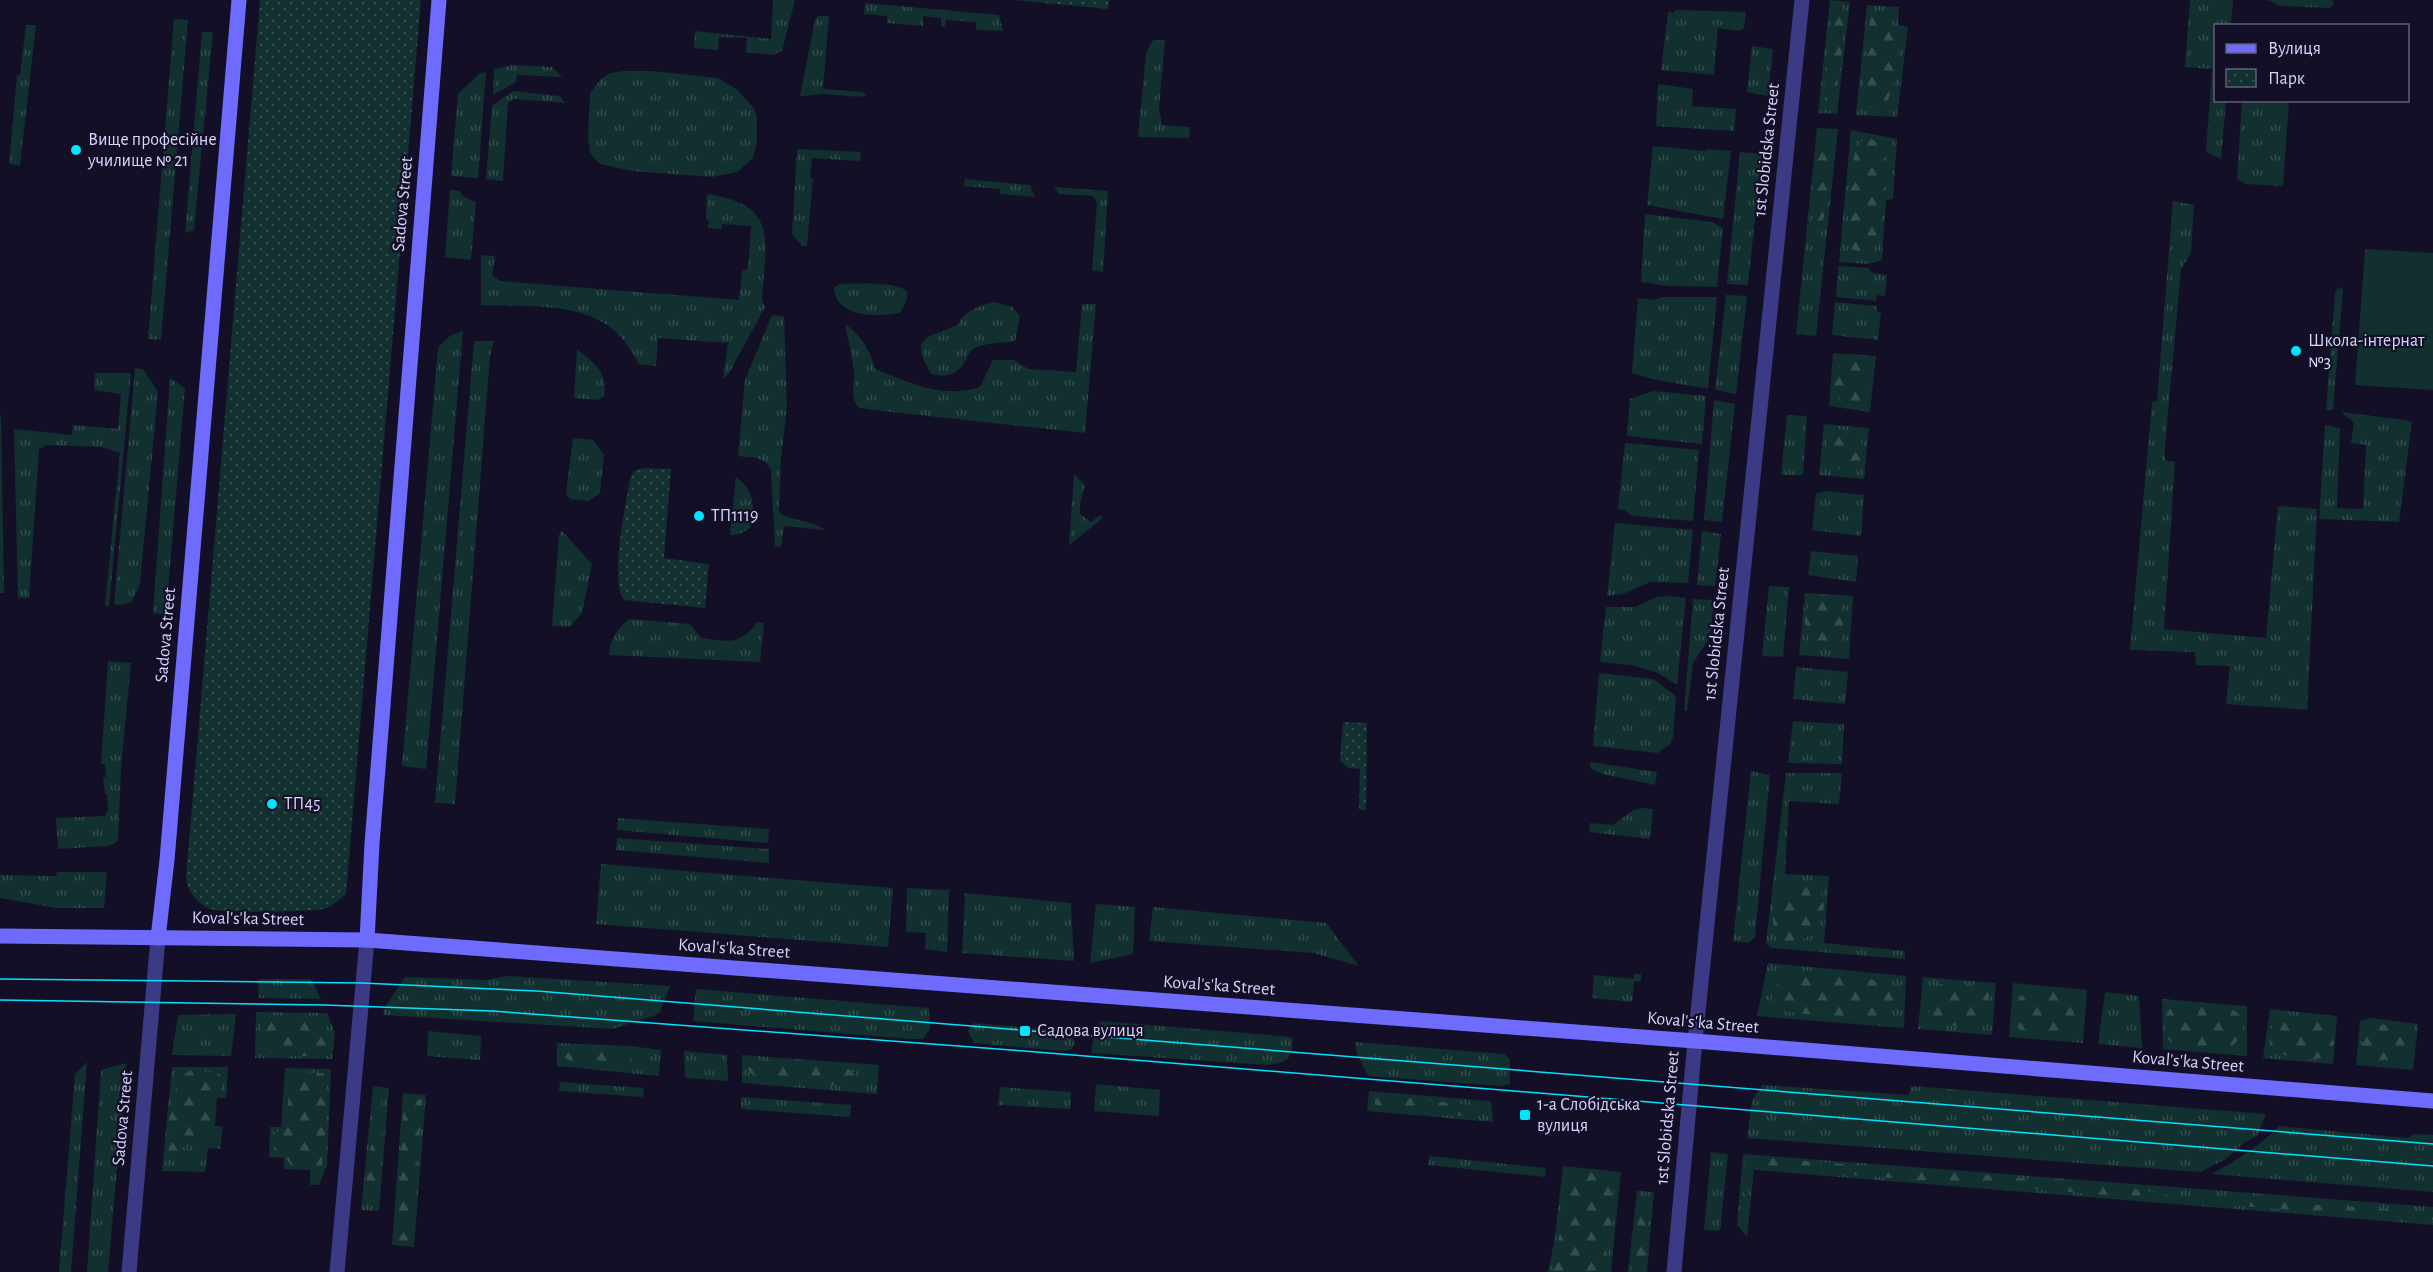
<svg xmlns="http://www.w3.org/2000/svg" width="2433" height="1272" font-family="'Alegreya Sans',sans-serif">
  <defs>
    <pattern id="grass-tufts" width="24" height="20" patternUnits="userSpaceOnUse" patternTransform="scale(1.5)"><rect width="24" height="20" fill="#12302f"/><path d="M3 7l-1-3M5 7V3M7 7l1-3M15 17l-1-3M17 17v-4M19 17l1-3" fill="none" stroke="#344d4e"/></pattern>
    <pattern id="forest-firs" width="22" height="20" patternUnits="userSpaceOnUse" patternTransform="scale(1.5)"><rect width="22" height="20" fill="#12302f"/><path d="M5 1l3.5 6h-7zM16 11l3.5 6h-7z" fill="#344d4e"/></pattern>
    <pattern id="park-dots" width="8" height="8" patternUnits="userSpaceOnUse" patternTransform="scale(1.5)"><rect width="8" height="8" fill="#12302f"/><path d="M2 2h.1M6 6h.1" fill="none" stroke="#344d4e" stroke-width="1.8" stroke-linecap="round"/></pattern>
  </defs>
  <rect width="100%" height="100%" fill="#130f26"/>
  <g fill="url(#grass-tufts)">
    <path d="M773,0h22l-13,51 -9,4 -27,-3 1,-14 -28,-1 -1,13 -24,-2 1,-17 76,8z"/>
    <path d="M1830,0l20,2 -13,112 -19,-1z"/>
    <path d="M2190,0h43l-2,25 -15,1v74l10,1 -5,58 -15,-7 6,-83 -27,-2z"/>
    <path d="M2268,0h64l2,2 -4,6 -49,-2z"/>
    <path d="M865,3l134,12 4,16 -27,-1v-8l-30,-2 -1,7 -4,-1v-8l-18,-2v10l-36,-3v-7l-23,-2z"/>
    <path d="M1867,5l32,2 -1,18 10,2 -11,90 -41,-2z"/>
    <path d="M1675,10l71,2 -2,16 -5,3 -21,-3 -4,47 -53,-5 7,-58 6,1z"/>
    <path d="M818,16h11l-6,73 40,3 3,4c-15,2 -27,-2 -41,-2 -9,0 -16,2 -25,2l15,-76z"/>
    <path d="M174,19l14,1 -27,320 -13,-1z"/>
    <path d="M26,25h10l-16,140 -11,-1 8,-89h3z"/>
    <path d="M202,32h11l-19,198 -9,3z"/>
    <path d="M1153,40h12l-6,67 3,18 28,2 -1,11 -51,-1 8,-84z"/>
    <path d="M1752,46l21,3 -5,47 -21,-4z"/>
    <path d="M513,65l39,2 10,10 -45,-2 -1,7 -23,13 1,-26z"/>
    <path d="M625,71h27l66,7 18,11 18,19 3,9v25l-4,16 -16,14 -25,5 -80,-6 -32,-7 -10,-11 -2,-15 2,-45 11,-14 9,-6z"/>
    <path d="M486,72l-8,106 -27,-2 7,-82 22,-21z"/>
    <path d="M1658,84l35,5 -1,17 44,3 -2,22 -78,-5z"/>
    <path d="M513,91l47,5 5,7 -52,-4 -5,4 -5,78 -17,-2 6,-73z"/>
    <path d="M2242,101h47l-6,85 -37,-2 -9,-5z"/>
    <path d="M1817,128l21,1 -22,207 -20,-2z"/>
    <path d="M1851,130l46,9 -4,60 -7,1 -4,60 -13,4 -30,-2z"/>
    <path d="M1653,146l52,5 1,-2 25,2 -8,68 -76,-14z"/>
    <path d="M797,149l64,3 -1,9 -48,-3 -2,20 3,1 -6,67h-5l-10,-12z"/>
    <path d="M1740,152l22,2 -14,131 -21,-1z"/>
    <path d="M965,179l65,6 5,12 -35,-3v-5l-36,-3z"/>
    <path d="M1055,187l53,4 -5,81 -11,-2 5,-68 -4,-6 -34,-2z"/>
    <path d="M450,190l9,1 5,6 12,5 -5,58 -26,-3z"/>
    <path d="M707,194c74,11 58,48 55,106l3,7 -36,66 -6,6 5,-36 -70,-5 -2,28 -17,-2c-6,-11 -13,-22 -22,-31 -34,-32 -92,-26 -136,-28v-50l14,1 -3,19 8,6 239,19 3,-29 6,-2 3,-43 -29,-2v5l-14,-1 1,-7 -3,-3z"/>
    <path d="M2173,201l21,4 -3,48 -10,16 -16,177v14l10,2 -11,167 102,9 12,-132 39,3 -10,201 -81,-6 4,-38 -34,-1 -1,-13 -65,-2 22,-248 5,-1z"/>
    <path d="M1645,214l67,8 11,6 -6,59 -48,-1 -28,-4z"/>
    <path d="M1838,266l30,2 4,5 15,2 -2,21 -8,-1 -1,6 -40,-4z"/>
    <path d="M839,284c18,0 54,-3 68,7v8l-7,14c-23,4 -64,5 -66,-25z"/>
    <path d="M2338,287l5,2 -10,121h-7l9,-117z"/>
    <path d="M1726,295l21,1 -11,98 -21,-4z"/>
    <path d="M1661,297h56l-9,92 -56,-10 -20,-6 6,-75 17,2z"/>
    <path d="M994,302l18,5 8,9 -5,25c-13,3 -34,1 -43,9 -3,2 -4,5 -5,8 -8,16 -19,20 -36,16l-8,-15 -2,-14 6,-8 31,-12c7,-15 21,-19 36,-23z"/>
    <path d="M1835,302l41,4 1,6h4l-3,28 -46,-5z"/>
    <path d="M1082,304h14l-11,129 -211,-23 -15,-2c-11,-13 -3,-23 -5,-37 -2,-16 -6,-32 -9,-47 16,11 25,26 30,45 36,14 66,30 105,18l13,-27h21l14,9 48,3z"/>
    <path d="M772,315l12,1 3,90 -6,53 -2,53c14,10 31,7 46,18l-41,-4 -3,21 -6,-1 -4,-76c-6,-14 -19,-12 -33,-14l7,-76z"/>
    <path d="M463,331l-37,438 -24,-3 36,-419 13,-12z"/>
    <path d="M474,341h20l-4,15 -5,63 -30,385 -20,-1z"/>
    <path d="M577,349c16,13 32,24 27,47l-6,4 -24,-2z"/>
    <path d="M1833,353l43,3 -6,56 -41,-6z"/>
    <path d="M135,368l8,1 15,23 -18,191 -8,19 -12,3 -6,-1z"/>
    <path d="M95,373h36l-22,233 -4,-1 15,-152 -18,-6 -56,-2 -7,4 -10,149h-11l-4,-169 58,6 1,-10 45,4 3,-35 -27,-4z"/>
    <path d="M170,378l15,10 -19,227 -13,-2z"/>
    <path d="M1653,391l53,5 -4,48 -75,-8 3,-37z"/>
    <path d="M1714,400l21,4 -13,118 -18,-2z"/>
    <path d="M2341,412l71,9 -13,101 -80,-3 6,-94 15,3 -3,80 26,1 3,-64 -15,-2 3,-21z"/>
    <path d="M0,415h1l3,178h-4z"/>
    <path d="M1787,415l20,1 -4,59h-22z"/>
    <path d="M1824,424l45,4 -5,51 -45,-4z"/>
    <path d="M573,438l20,2 11,15 -4,38 -11,8 -19,-2 -4,-5z"/>
    <path d="M1625,443l74,7 -6,71 -60,-5 -9,-6 -6,-1z"/>
    <path d="M1074,474l11,11 -5,19v10l11,8 9,-7 3,3 -34,27z"/>
    <path d="M736,477c19,14 19,30 14,51l-10,6 -10,1z"/>
    <path d="M1824,491l40,4 -3,41 -49,-6 4,-36z"/>
    <path d="M1615,523l78,7 -5,53 -38,-1 -27,12 -16,2z"/>
    <path d="M562,531l30,33 -10,49 -12,14 -18,-1 7,-91z"/>
    <path d="M1702,531l19,3 -6,52 -18,-1z"/>
    <path d="M1811,551l47,5 -2,26 -48,-7z"/>
    <path d="M1769,586l20,1 -6,70 -21,-1z"/>
    <path d="M1805,593l48,3 -4,63 -50,-4z"/>
    <path d="M1667,596l19,2 -9,87 -19,-12 -27,-8 -31,-3 6,-55h29l22,-10z"/>
    <path d="M1693,599l21,1 -4,37 -17,26 -6,48 -3,-1z"/>
    <path d="M629,619l61,5 11,14c26,3 39,9 56,-16l7,1 -4,39 -151,-7c1,-16 8,-26 20,-36z"/>
    <path d="M108,661l23,2 -10,106 -3,71 -4,4 -7,2 -49,3 -2,-31 49,-2 3,-6 -1,-15 -2,-1 -2,-17h3l-1,-13h-4z"/>
    <path d="M1796,667l52,5 -3,32 -52,-5z"/>
    <path d="M1599,673l54,6 23,17 -3,41 -3,7 -12,9 -65,-7z"/>
    <path d="M1793,721l51,3 -2,40 -54,-1z"/>
    <path d="M1590,762l67,10 -2,13 -53,-11 -12,-6z"/>
    <path d="M1751,771l19,4 -15,162 -7,6 -15,-2z"/>
    <path d="M1786,773h56l-3,31 -50,-3 -4,73 44,2 -5,67 81,8v8l-134,-11 -5,-5z"/>
    <path d="M1641,808l12,1 -3,30 -61,-7 1,-9 23,2 19,-14z"/>
    <path d="M618,818l151,11 -1,14 -151,-13z"/>
    <path d="M617,838l152,11v14l-153,-13z"/>
    <path d="M601,864l292,24 -5,59 -292,-23z"/>
    <path d="M57,872h50l-3,36h-47l-57,-10v-23l56,1z"/>
    <path d="M907,888l42,2 -2,62 -22,-3 1,-16 -20,-1z"/>
    <path d="M965,893l106,10 3,58 -112,-8z"/>
    <path d="M1096,904l39,3 -2,47 -43,9z"/>
    <path d="M1153,907l173,16 33,43 -46,-13 -164,-12z"/>
    <path d="M1768,963l138,13 -2,52 -147,-12z"/>
    <path d="M1634,974h7v7l-7,1 -2,20 -40,-4 2,-23 40,4z"/>
    <path d="M508,976l162,10 -10,26 -4,3 -43,14 -230,-14 2,-8 20,-30 81,3z"/>
    <path d="M1923,977l73,6 -4,52 -74,-6z"/>
    <path d="M258,979h53l10,20 -62,-1z"/>
    <path d="M2013,983l74,7 -4,53 -74,-6z"/>
    <path d="M696,989l233,19 1,21 -7,10h-13l-217,-18z"/>
    <path d="M2105,992l34,4 3,52 -44,-4z"/>
    <path d="M2162,999l85,7v50l-84,-7z"/>
    <path d="M2270,1009l67,7 -4,48 -70,-6z"/>
    <path d="M256,1012l71,1 8,20 -3,26 -77,-1z"/>
    <path d="M236,1014l-5,42 -59,-1 6,-40z"/>
    <path d="M2370,1018l48,6 -5,46 -57,-5 4,-44z"/>
    <path d="M1101,1021l191,16c2,21 -5,26 -24,28l-177,-12 4,-23z"/>
    <path d="M974,1023l95,8 6,12 -4,7 -10,1 -87,-8 -6,-12z"/>
    <path d="M428,1031l53,5 -1,24 -53,-4z"/>
    <path d="M1355,1042l149,12 6,5v25l-9,2 -133,-10 -11,-22z"/>
    <path d="M557,1043l73,3 31,4 -2,26 -102,-10z"/>
    <path d="M684,1051l43,4 1,26 -43,-3z"/>
    <path d="M742,1055l137,10 -2,29 -135,-11z"/>
    <path d="M87,1062l-16,210h-12l16,-198z"/>
    <path d="M126,1063l-18,209h-21l14,-202z"/>
    <path d="M172,1067h56l-2,31h-9l-2,28 8,1 -3,22 -12,-1 -3,24 -43,-1z"/>
    <path d="M285,1068l46,1 -4,96 -8,20h-9v-15l-26,-1v-11l-15,-1 1,-30h11z"/>
    <path d="M560,1082l84,6 -1,9 -84,-6z"/>
    <path d="M1096,1084l64,6 -1,26 -65,-5z"/>
    <path d="M1762,1085l146,10 4,-9 354,28 -9,22 -12,6 -19,17 -26,13 -453,-34 5,-37z"/>
    <path d="M373,1086l16,2 -10,123 -18,-1z"/>
    <path d="M1000,1087l71,5 -1,17 -72,-4z"/>
    <path d="M1369,1091l122,10 2,21 -126,-11z"/>
    <path d="M403,1093l23,2 -12,152 -22,-2z"/>
    <path d="M741,1097l110,8 -1,12 -109,-8z"/>
    <path d="M2279,1126l128,12 7,-4 19,1v57l-221,-18c24,-14 48,-28 67,-48z"/>
    <path d="M1711,1152l17,2 -8,77 -16,-1z"/>
    <path d="M1743,1154l690,53v18l-679,-55 -7,67 -10,-12z"/>
    <path d="M1430,1156l116,12 -1,9 -117,-12z"/>
    <path d="M1563,1166l58,6 -10,100h-63l7,-35z"/>
    <path d="M1637,1191l17,1 -7,80h-19z"/>
  </g>
  <g fill="url(#forest-firs)">
    <path d="M1836,3l6,2c6,14 -4,91 -12,105l-4,-1c-4,-13 2,-95 10,-106z"/>
    <path d="M1874,11c34,14 25,65 13,91l-9,6h-10l-4,-3 -1,-23 7,-62z"/>
    <path d="M1825,131l5,1c6,18 -5,93 -13,111l-3,-1 -1,-5c1,-25 0,-86 12,-106z"/>
    <path d="M1866,138c6,2 13,2 17,8 10,15 -1,91 -11,106l-11,1 -10,-4c-6,-16 -1,-79 4,-96 3,-7 5,-12 11,-15z"/>
    <path d="M1848,360l16,4c6,11 5,30 -3,40 -39,4 -28,-41 -13,-44z"/>
    <path d="M1838,429l19,4c8,10 7,28 -2,37 -25,3 -33,-13 -27,-36l4,-4z"/>
    <path d="M1814,600c22,-2 31,2 29,25 0,9 0,16 -6,23 -35,11 -39,-40 -23,-48z"/>
    <path d="M1792,883l25,2c17,20 0,57 -26,57 -4,0 -10,-2 -14,-3 -9,-13 -2,-52 15,-56z"/>
    <path d="M1813,977c24,1 61,-4 80,12v21l-4,8 -7,2 -87,-7c-11,-2 -26,-5 -23,-19 2,-5 3,-9 8,-12 9,-6 23,-5 33,-5z"/>
    <path d="M1950,983l22,2 17,8 -1,21 -7,11 -35,1 -17,-5v-30l3,-5z"/>
    <path d="M2040,990c11,1 23,0 33,4 13,5 14,27 4,36 -12,11 -50,5 -62,-5 -4,-22 3,-33 25,-35z"/>
    <path d="M2178,1004c17,-1 39,-2 55,6 18,10 10,37 -12,39 -13,1 -43,2 -53,-10 -4,-5 -3,-12 -3,-18 1,-10 5,-13 13,-17z"/>
    <path d="M283,1016c19,2 40,3 46,25l-5,10c-16,9 -43,5 -60,0l-5,-9 2,-18 9,-6z"/>
    <path d="M2292,1016c10,1 23,0 32,5 10,5 12,24 4,33 -10,11 -47,2 -57,-5 -5,-19 2,-30 21,-33z"/>
    <path d="M2372,1024c20,0 44,6 35,32l-7,3 -39,1 3,-25z"/>
    <path d="M570,1048l57,5 3,1 2,7c-12,14 -54,8 -67,-3l-1,-8z"/>
    <path d="M751,1060c21,0 90,1 104,13l-1,6 -5,5 -26,2 -69,-10 -6,-6 -1,-8z"/>
    <path d="M193,1070l24,3 4,2c4,16 -8,24 -11,40 -1,8 4,15 6,23l-26,4 -20,15c-4,-19 -1,-83 23,-87z"/>
    <path d="M298,1073h25c10,13 0,73 -1,92l-1,9 -5,7 -6,-12 -19,-4 -8,-10 -9,-4v-17l12,-8 4,-46 3,-5z"/>
    <path d="M379,1094c8,13 4,99 -9,107l-4,-15z"/>
    <path d="M413,1096l8,4 1,9 -12,124 -3,8h-9l-2,-7 8,-130 2,-5z"/>
    <path d="M1386,1096l93,10 7,4 1,3 -24,3 -18,-1 -70,-10v-6z"/>
    <path d="M1755,1157l364,29 53,10 -4,3h-11l-403,-32 -4,5 -6,51 -2,-14 2,-44 2,-6z"/>
    <path d="M1573,1171c12,-1 35,0 41,11l-3,45 -9,45h-50l7,-32 7,-61z"/>
    <path d="M1647,1196l3,1 -6,75h-13l10,-75z"/>
    <path d="M2221,1198l192,13 20,2v7l-205,-15 -17,-5z"/>
  </g>
  <g fill="url(#park-dots)">
    <path d="M260,0h161l-75,894c-6,5 -13,11 -19,14 -8,4 -101,5 -112,2 -16,-3 -27,-17 -29,-32z"/>
    <path d="M1014,0h95l-1,9z"/>
    <path d="M644,468l27,1 -7,89 45,6 -4,44 -81,-8c-15,-19 2,-96 6,-121l4,-8z"/>
    <path d="M1343,722l24,1 -1,88 -7,-2 1,-40 -12,-1 -8,-7z"/>
  </g>
  <path fill="#12302f" d="M2365,249l68,4v137l-78,-5z"/>
  <g fill="none" stroke-linecap="round" stroke-linejoin="round">
    <g stroke="#3d3a85" stroke-width="15">
      <path d="M129,1272l29,-334"/>
      <path d="M337,1272l30,-332"/>
      <path d="M1674,1272l21,-231 107,-1041"/>
    </g>
    <g stroke="#6f6bff" stroke-width="15">
      <path d="M0,936l367,4 1328,101 738,60"/>
      <path d="M158,938l9,-78 72,-860"/>
      <path d="M367,940l5,-96 67,-844"/>
    </g>
    <g stroke="#00e5ff" stroke-width="1.5">
      <path d="M0,979l362,4 175,8 1896,153"/>
      <path d="M0,1000l324,5 168,6 532,40 1409,115"/>
    </g>
  </g>
  <g fill="#00e5ff" stroke="#130f26" stroke-width="2">
    <circle cx="76" cy="150" r="6"/>
    <circle cx="2296" cy="351" r="6"/>
    <circle cx="699" cy="516" r="6"/>
    <circle cx="272" cy="804" r="6"/>
    <rect x="1019" y="1025" width="12" height="12" rx="3"/>
    <rect x="1519" y="1109" width="12" height="12" rx="3"/>
  </g>
  <g text-anchor="middle" dominant-baseline="central" stroke-width="4.5" stroke-linejoin="round" paint-order="stroke">
    <g font-size="18" fill="#d9d4ff" stroke="#130f26" text-anchor="start">
      <text x="88" y="140">Вище професійне<tspan x="88" dy="21">училище № 21</tspan></text>
      <text x="2308" y="341">Школа-інтернат<tspan x="2308" dy="21">№3</tspan></text>
      <text x="711" y="516">ТП1119</text>
      <text x="284" y="804">ТП45</text>
      <text x="1037" y="1031">Садова вулиця</text>
      <text x="1537" y="1105">1-а Слобідська<tspan x="1537" dy="21">вулиця</tspan></text>
    </g>
    <g font-size="18" fill="#d9d4ff" stroke="#130f26">
      <text transform="translate(1767 150) rotate(-84)">1st Slobidska Street</text>
      <text transform="translate(403 204) rotate(-85)">Sadova Street</text>
      <text transform="translate(1717 634) rotate(-84)">1st Slobidska Street</text>
      <text transform="translate(166 635) rotate(-85)">Sadova Street</text>
      <text transform="translate(248 919) rotate(1)">Koval's'ka Street</text>
      <text transform="translate(734 949) rotate(4)">Koval's'ka Street</text>
      <text transform="translate(1219 986) rotate(4)">Koval's'ka Street</text>
      <text transform="translate(1703 1023) rotate(5)">Koval's'ka Street</text>
      <text transform="translate(2188 1062) rotate(5)">Koval's'ka Street</text>
      <text transform="translate(123 1118) rotate(-85)">Sadova Street</text>
      <text transform="translate(1668 1118) rotate(-85)">1st Slobidska Street</text>
    </g>
  </g>
  <rect x="2214" y="24" width="195" height="78" fill="#130f26" stroke="#625e7d" stroke-width="1.5"/>
  <rect x="2226" y="44" width="30" height="9" fill="#6f6bff" stroke="#625e7d" stroke-width="1.5"/>
  <text x="2268" y="54" font-size="18" fill="#d9d4ff">Вулиця</text>
  <rect x="2226" y="69" width="30" height="18" fill="url(#park-dots)" stroke="#625e7d" stroke-width="1.5"/>
  <text x="2268" y="84" font-size="18" fill="#d9d4ff">Парк</text>
</svg>
